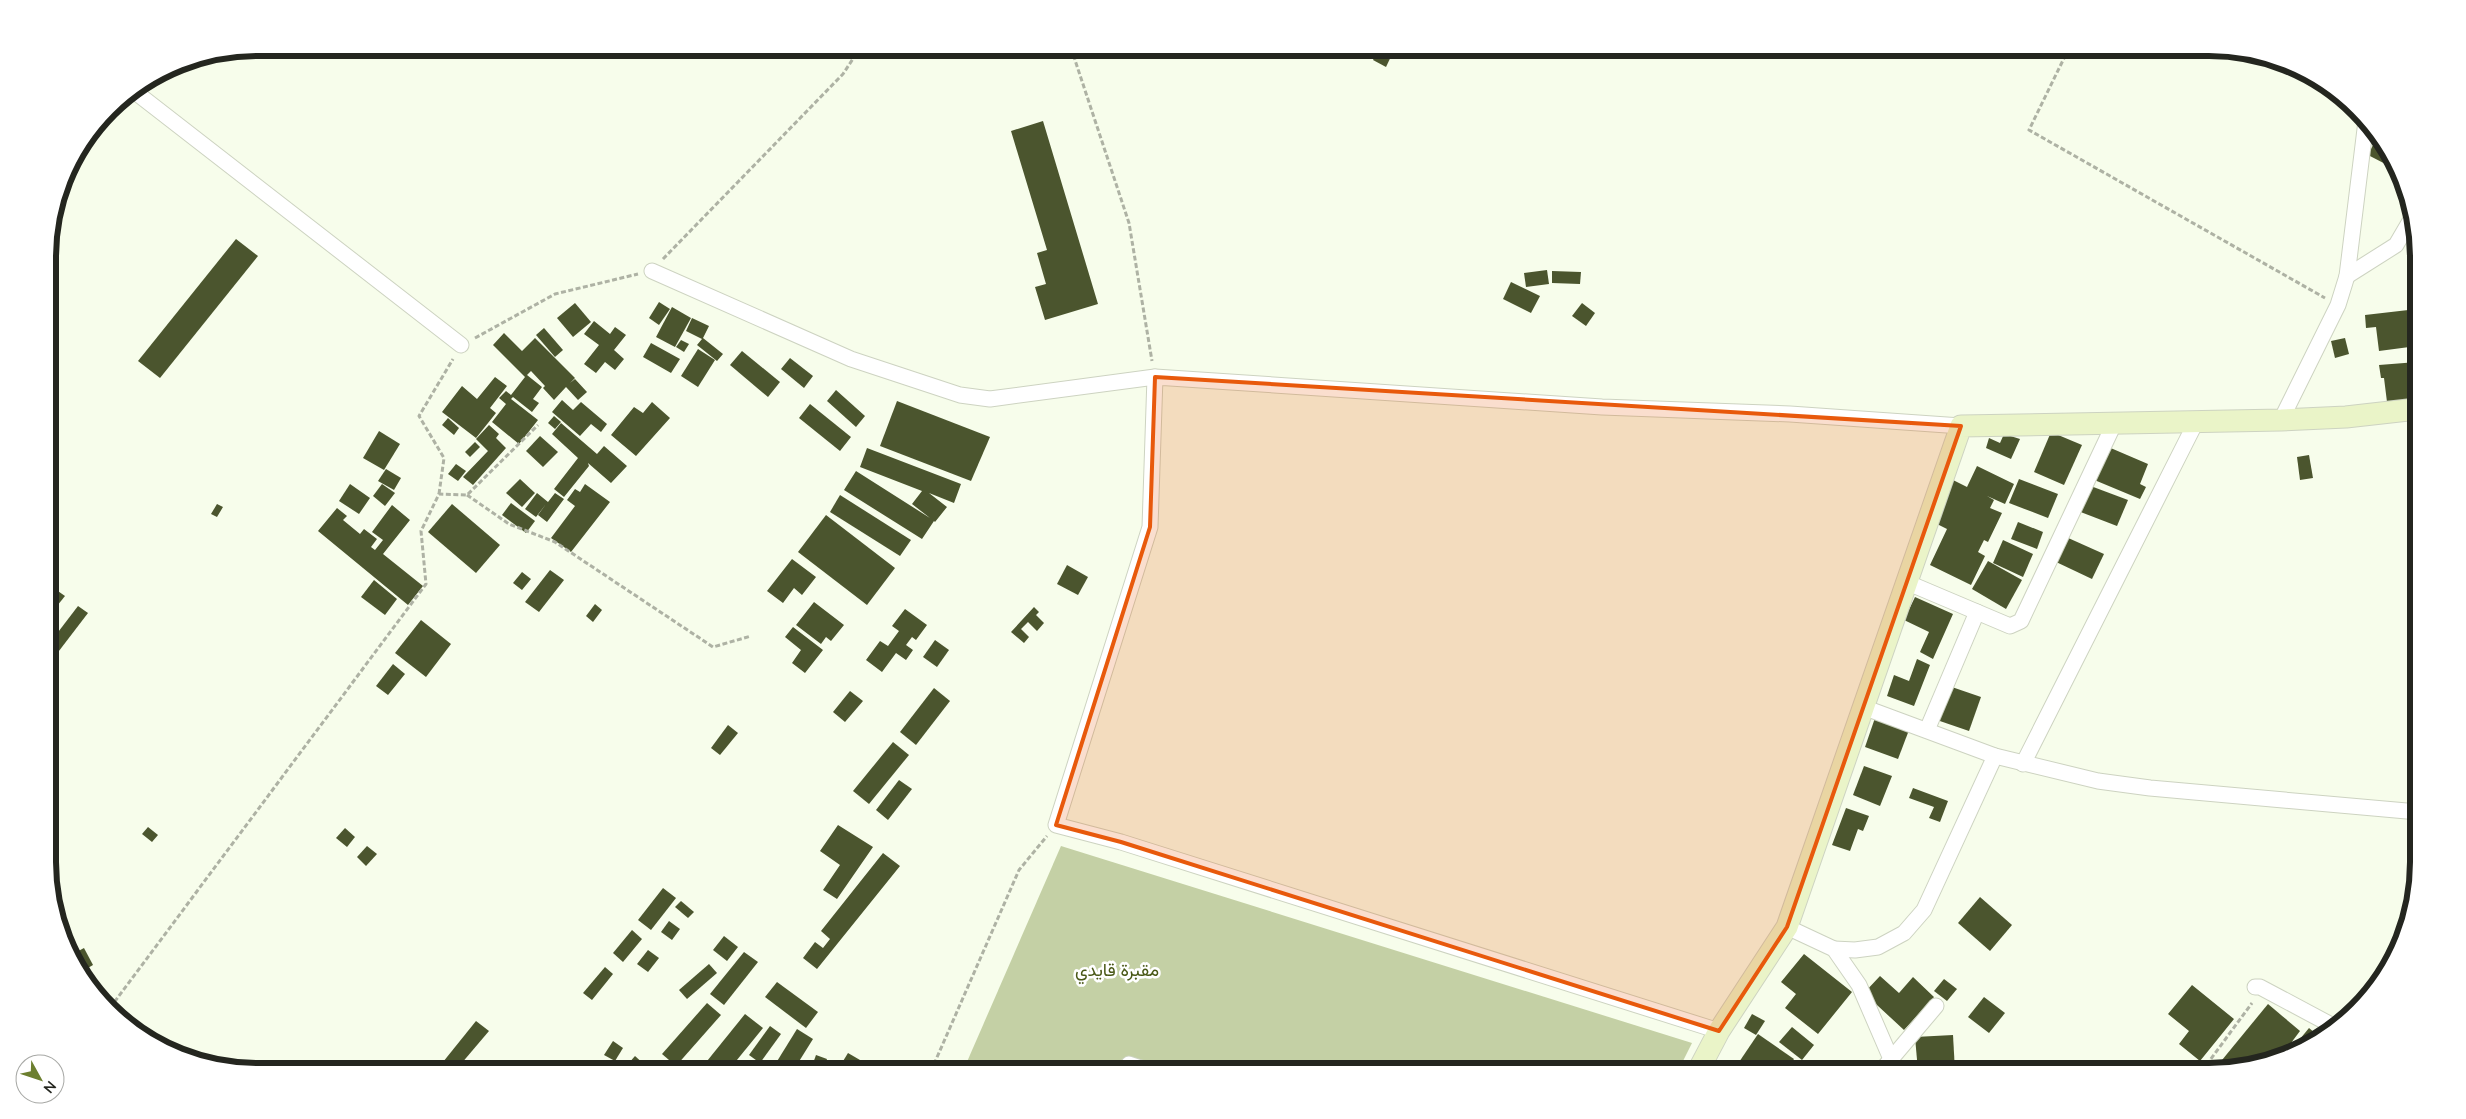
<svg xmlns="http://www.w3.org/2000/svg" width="2466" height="1119" font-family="Mulish,Vazirmatn,sans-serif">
  <rect width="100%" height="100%" fill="#f7fdeb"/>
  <path fill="#c4d0a5" d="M1061,846l631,197 -14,28h-715z"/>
  <g fill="#4b552e">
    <path d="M1379,48h16l-9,19 -13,-7z"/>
    <path d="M1043,121l55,183 -53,16 -10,-33 11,-3 -9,-31 10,-3 -36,-119z"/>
    <path d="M2378,135l21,36 -31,-16z"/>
    <path d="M236,239l22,17 -98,122 -22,-17z"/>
    <path d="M1547,270l2,14 -23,3 -2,-14z"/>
    <path d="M1552,271l29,1 -1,12 -28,-1z"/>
    <path d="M1511,282l29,14 -9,17 -28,-14z"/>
    <path d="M659,302l11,7 -11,16 -10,-7z"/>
    <path d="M575,303l16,19 -18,15 -16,-19z"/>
    <path d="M1582,303l13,10 -9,13 -14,-10z"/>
    <path d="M672,307l19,11 -16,29 -19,-10z"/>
    <path d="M2417,309v37l-38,5 -3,-24 -10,1 -1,-13z"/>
    <path d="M692,318l17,8 -6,12 20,16 -6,7 -20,-16 5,-6 -16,-8z"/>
    <path d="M594,321l16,13 5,-7 11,8 -12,15 10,9 -9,11 -10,-8 -9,11 -12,-9 15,-19 -15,-11z"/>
    <path d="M544,328l19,22 -8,7 -19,-22z"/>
    <path d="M504,333l18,18 13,-13 40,40 -5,5 5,-4 12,13 -9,8 -12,-13 -12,13 -11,-12 2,-2 -14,-15 -4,4 15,12 -9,12 6,4 -7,9 -19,-15 -2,2 27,21 -19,24 -27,-22 14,-18 -7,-6 7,-7 5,4 14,-18 -32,-32z"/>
    <path d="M2345,338l4,16 -14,4 -4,-17z"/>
    <path d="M681,340l8,4 -5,8 -8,-5z"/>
    <path d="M651,343l29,16 -9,14 -28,-16z"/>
    <path d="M698,349l17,11 -17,27 -17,-11z"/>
    <path d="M742,351l38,31 -12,15 -38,-32z"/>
    <path d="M790,358l23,18 -9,12 -23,-19z"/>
    <path d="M2417,362v37l-30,3 -3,-24h-3l-2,-13z"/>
    <path d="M495,377l12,9 -17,22 6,5 -20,25 -34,-26 20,-26 15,13z"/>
    <path d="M836,390l29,26 -9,11 -29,-26z"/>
    <path d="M562,400l11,10 8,-8 26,22 -6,8 -10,-8 -11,12 -28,-24z"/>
    <path d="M897,401l93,36 -19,44 -91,-35z"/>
    <path d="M652,402l18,16 -34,38 -25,-21 23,-28 9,6z"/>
    <path d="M810,404l41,33 -11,14 -41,-33z"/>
    <path d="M554,416l7,6 -6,7 -7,-6z"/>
    <path d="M448,418l11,10 -5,7 -12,-10z"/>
    <path d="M561,423l36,31 7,-8 23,20 -16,17 -23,-20 1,3 -25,31 -10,-8 24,-31 -26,-24z"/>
    <path d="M489,425l10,9 -3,4 10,10 -33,37 -10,-8 25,-26 -12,-12z"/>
    <path d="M379,431l21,13 -16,26 -21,-12z"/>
    <path d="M2051,432l31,13 -18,40 -30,-13z"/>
    <path d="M2004,434l16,5 -9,20 -25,-11 3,-10 11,5z"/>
    <path d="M540,436l18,16 -15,15 -17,-16z"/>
    <path d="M475,442l5,5 -10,10 -5,-5z"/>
    <path d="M2106,446l42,18 -8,20 6,3 -6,12 -48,-20z"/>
    <path d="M867,448l94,36 -7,19 -25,-10 18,14 -12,15 -1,-1 -12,18 -78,-49 12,-19 74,47 -18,-14 10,-13 -62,-24z"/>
    <path d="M2309,455l4,23 -13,2 -3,-23z"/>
    <path d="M456,464l10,7 -8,10 -10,-7z"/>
    <path d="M1977,466l37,18 -9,20 -18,-8 7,4 -4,8 12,5 -14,29 -4,-2 -6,12 7,4 -14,29 -41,-20 17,-36 -16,-8 20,-42 16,8z"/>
    <path d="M386,469l15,9 -7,12 -16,-9z"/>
    <path d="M520,479l15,14 -13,14 -16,-14z"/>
    <path d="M2019,479l39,15 -10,24 -39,-15z"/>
    <path d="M350,484l20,14 -11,16 -20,-13z"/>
    <path d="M382,484l13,9 -10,13 -12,-10z"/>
    <path d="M585,484l25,18 -39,50 -20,-14 24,-32 -8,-6 8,-11 5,3z"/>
    <path d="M2088,485l40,15 -11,26 -39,-15z"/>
    <path d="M537,493l11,9 7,-9 9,6 -17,23 -9,-7 8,-11 -10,13 -11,-8z"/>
    <path d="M840,495l71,45 -11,16 -70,-44z"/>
    <path d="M511,503l24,18 -9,12 -24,-18z"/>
    <path d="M217,504l6,3 -6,10 -6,-3z"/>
    <path d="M452,504l48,41 -24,28 -48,-41z"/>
    <path d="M392,505l18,15 -27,34 40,32 -15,19 -90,-74 19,-23 10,8 -4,4 17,14 4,-5 13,10 -6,8 4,3 8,-10 -11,-8z"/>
    <path d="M826,515l69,53 -28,37 -69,-53z"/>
    <path d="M2018,522l25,10 -6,17 -26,-10z"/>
    <path d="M2066,537l38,17 -12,25 -38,-18z"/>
    <path d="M2003,540l30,14 -10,23 -30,-14z"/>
    <path d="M792,559l24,18 -14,18 -8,-7 -11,15 -16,-12z"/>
    <path d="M1988,561l34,19 -16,29 -34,-20z"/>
    <path d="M1067,565l21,12 -10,18 -21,-11z"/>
    <path d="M550,570l14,10 -25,32 -14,-10z"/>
    <path d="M522,572l9,7 -9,11 -9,-7z"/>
    <path d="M374,580l23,19 -12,16 -24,-18z"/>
    <path d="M55,589l10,7 -16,20v-19z"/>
    <path d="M1915,597l38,17 -20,45 -13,-7 9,-20 -25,-12z"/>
    <path d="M814,602l30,23 -13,16 -5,-4 -5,7 -25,-19z"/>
    <path d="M595,604l7,6 -9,12 -7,-6z"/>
    <path d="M78,606l10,7 -39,51v-20z"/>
    <path d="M1034,607l5,5 -3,3 8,8 -7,8 -9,-9 -7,7 8,8 -5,6 -13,-11z"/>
    <path d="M905,609l22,16 -11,15 -4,-3 -6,8 7,5 -7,10 -10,-7 -14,19 -16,-12 14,-19 8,5 11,-15 -7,-5z"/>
    <path d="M421,620l30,24 -25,33 -31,-24z"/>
    <path d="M793,627l30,23 -18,23 -13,-10 9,-13 -16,-13z"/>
    <path d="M935,640l14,10 -12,17 -14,-10z"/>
    <path d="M1917,659l13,6 -16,41 -27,-10 7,-21 15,6z"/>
    <path d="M393,664l12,10 -17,21 -12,-9z"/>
    <path d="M1946,685l35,12 -12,34 -35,-12z"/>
    <path d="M934,688l16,13 -34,44 -16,-13z"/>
    <path d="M850,691l13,10 -18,21 -12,-10z"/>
    <path d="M1875,718l34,12 -11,29 -33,-12z"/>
    <path d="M728,725l10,8 -18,22 -9,-7z"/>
    <path d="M893,742l16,13 -40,49 -16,-13z"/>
    <path d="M1864,766l28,10 -12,30 -27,-11z"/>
    <path d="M899,780l13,9 -24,31 -12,-10z"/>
    <path d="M1913,788l35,13 -8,21 -11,-4 5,-11 -25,-9z"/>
    <path d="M1846,808l23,8 -6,15 -5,-2 -8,22 -18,-6z"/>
    <path d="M838,825l35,22 -36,52 -14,-9 17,-25 -20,-14z"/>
    <path d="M148,827l10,8 -6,7 -10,-8z"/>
    <path d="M345,828l10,9 -8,10 -11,-9z"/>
    <path d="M367,846l10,8 -11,12 -9,-9z"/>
    <path d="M883,853l17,13 -83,103 -14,-11 12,-16 8,6 7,-9 -9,-8z"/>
    <path d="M663,888l13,10 -25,32 -13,-10z"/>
    <path d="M1980,897l32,28 -22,26 -32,-28z"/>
    <path d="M681,901l13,11 -6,6 -13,-11z"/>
    <path d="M669,921l11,8 -8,11 -11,-8z"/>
    <path d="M632,930l10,9 -19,23 -10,-9z"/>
    <path d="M724,936l14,11 -11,14 -14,-11z"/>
    <path d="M84,948l9,17 -12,7 -10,-17z"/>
    <path d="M648,950l11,8 -11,14 -11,-8z"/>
    <path d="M744,952l14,10 -34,43 -14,-11z"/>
    <path d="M1804,954l48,38 -34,42 -33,-26 11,-14 -15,-12z"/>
    <path d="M709,964l8,9 -30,26 -8,-9z"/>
    <path d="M605,967l8,7 -21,26 -9,-7z"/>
    <path d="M1880,976l19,17 14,-16 21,20 -30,33 -40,-37z"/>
    <path d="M1944,979l13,10 -10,12 -13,-10z"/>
    <path d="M777,982l41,30 -12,16 -41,-31z"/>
    <path d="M2192,985l42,34 -34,42 -21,-17 10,-13 -21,-17z"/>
    <path d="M1984,997l21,16 -16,20 -21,-16z"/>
    <path d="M707,1003l14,12 -45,51 -14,-12z"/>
    <path d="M2268,1004l32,27 -21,28 -66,12z"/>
    <path d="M745,1014l18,14 -35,43h-29z"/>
    <path d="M1752,1014l13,7 -9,14 -12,-7z"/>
    <path d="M476,1021l13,10 -34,40 -12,-9z"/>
    <path d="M770,1026l11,8 -21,29 -11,-8z"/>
    <path d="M1792,1027l22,18 -12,15 -23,-18z"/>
    <path d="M2309,1028l12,10 -14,7 -7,-6z"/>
    <path d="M797,1029l16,10 -20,32h-22z"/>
    <path d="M1758,1034l36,25 -8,12h-53z"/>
    <path d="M1953,1035l2,36h-37l-3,-34z"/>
    <path d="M613,1041l10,7 -8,13 -11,-6z"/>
    <path d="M848,1053l12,7 -7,11h-16z"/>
    <path d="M816,1055l11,4 -4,12 -12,-2z"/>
    <path d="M635,1056l11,10 -5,5h-19z"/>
    <path d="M411,1066l6,5h-11z"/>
  </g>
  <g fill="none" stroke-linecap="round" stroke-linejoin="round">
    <defs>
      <g id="street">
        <path d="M134,91l327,254"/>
        <path d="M652,271l199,88 109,36 30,4 165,-22"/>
        <path d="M2347,276l49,-31 17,-29"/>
        <path d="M2281,420l57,-115 9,-29 19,-155"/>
        <path d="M1906,582l104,44 11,-5 93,-197"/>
        <path d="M1863,707l132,49 103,25 52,7 268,24"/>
        <path d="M1927,730l50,-118"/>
        <path d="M2023,764l174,-344"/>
        <path d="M1787,927l47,22 25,36 32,74 1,12"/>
        <path d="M1834,949l21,1 23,-3 26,-14 20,-23 71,-154"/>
        <path d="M2255,987h5l75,40"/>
        <path d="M1719,1031l-598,-189 -65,-17 94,-298 5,-150 447,30 188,7 171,12"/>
        <path d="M1129,1064l21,7"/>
        <path d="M1881,1071l55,-65"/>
      </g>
      <path id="secondary" d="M1698,1071l21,-40 68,-104 174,-501 320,-6 65,-3 71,-8"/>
    </defs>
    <use href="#street" stroke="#cdd3c1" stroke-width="17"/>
    <use href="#secondary" stroke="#cdd3c1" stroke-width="23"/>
    <g stroke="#aeb2a4" stroke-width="3" stroke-dasharray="5 2.5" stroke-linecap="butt">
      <path d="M1071,48l58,175 23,138"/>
      <path d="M2069,48l-40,82 296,168"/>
      <path d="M663,259l180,-185 17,-26"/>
      <path d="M475,338l80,-44 83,-20"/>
      <path d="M439,494l5,-36 -25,-42 34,-57"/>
      <path d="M467,495l42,29 46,18 158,105 38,-11"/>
      <path d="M110,1008l316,-424 -5,-53 18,-37 28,1 71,-70"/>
      <path d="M931,1071l88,-201 28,-34"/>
      <path d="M2202,1071l50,-68"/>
    </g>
    <use href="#street" stroke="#fff" stroke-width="15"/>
    <use href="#secondary" stroke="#eaf4c8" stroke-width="21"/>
  </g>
  <path fill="#e8590c" fill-opacity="0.2" stroke="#e8590c" stroke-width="4" stroke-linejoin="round" d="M1155,377l806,49 -174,501 -68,104 -598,-189 -65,-17 94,-298z"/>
  <g text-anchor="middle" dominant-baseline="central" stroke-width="5" stroke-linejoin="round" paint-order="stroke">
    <g font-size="18" fill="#495816" stroke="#fff">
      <text x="1117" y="969">مقبرة قايدي</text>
    </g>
  </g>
  <path d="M0 0H2466V1119H0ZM257 56H2209A201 201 0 0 1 2410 257V862A201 201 0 0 1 2209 1063H257A201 201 0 0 1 56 862V257A201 201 0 0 1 257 56Z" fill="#fff" fill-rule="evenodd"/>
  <path fill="none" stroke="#24261f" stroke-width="6" d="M257 56H2209A201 201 0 0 1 2410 257V862A201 201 0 0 1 2209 1063H257A201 201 0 0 1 56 862V257A201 201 0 0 1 257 56Z"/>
  <g transform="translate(40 1079) rotate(130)"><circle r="24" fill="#ffffff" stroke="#a7a8a5"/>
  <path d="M0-4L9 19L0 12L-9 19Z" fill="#6c7f2f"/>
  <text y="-8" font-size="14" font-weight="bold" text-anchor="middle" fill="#24261f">N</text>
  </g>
</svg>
